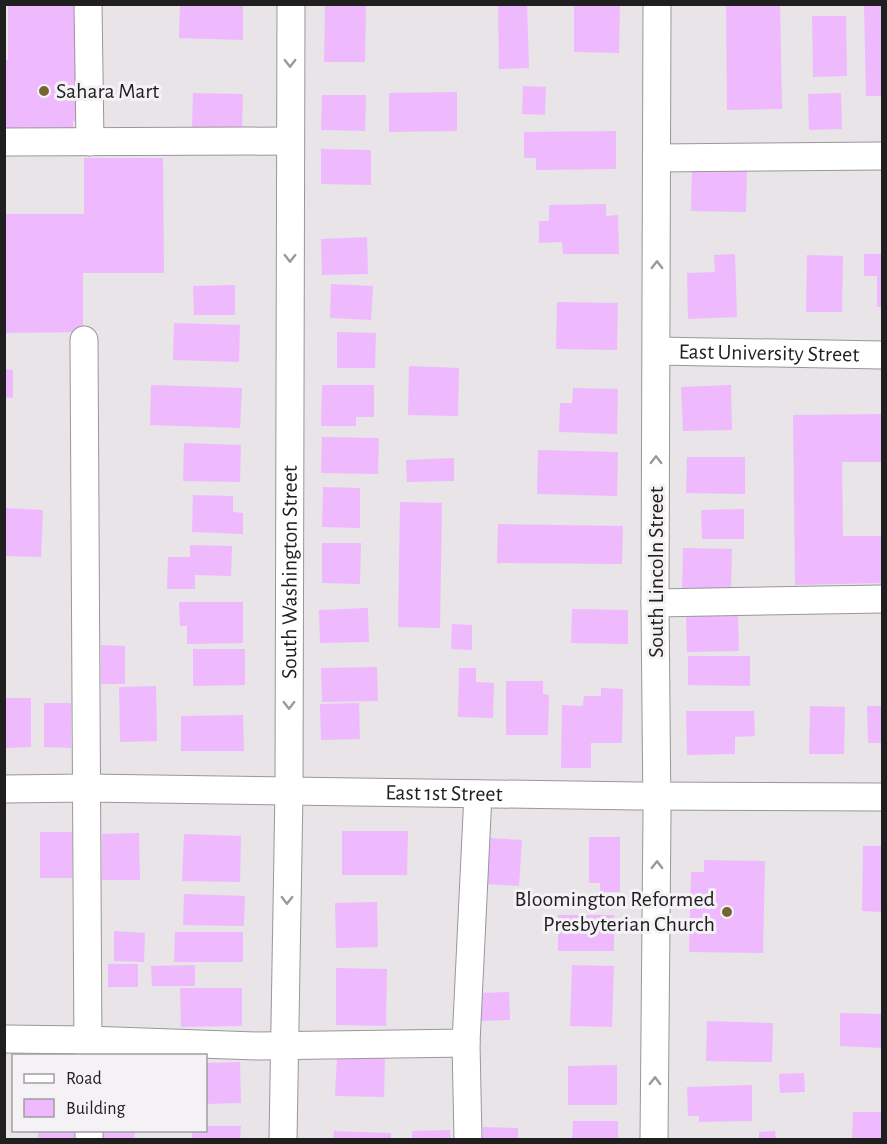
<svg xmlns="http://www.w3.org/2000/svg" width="887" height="1144" font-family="'Alegreya Sans',sans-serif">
  <rect width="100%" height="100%" fill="#e8e4e8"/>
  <g fill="#efb9fe">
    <path d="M8,4h70l1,117h-6v18l-69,1v-80h4z"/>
    <path d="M180,4h63v36l-64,-2z"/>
    <path d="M325,4l41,1 -1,57h-41z"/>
    <path d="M498,4h29l2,64 -30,1z"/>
    <path d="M574,4h46l-1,49 -45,-1z"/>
    <path d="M726,4h54l2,105 -55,1z"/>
    <path d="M882,5v91h-16l-2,-90z"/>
    <path d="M812,16h34l1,60 -34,1z"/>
    <path d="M523,86l23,1 -1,28 -23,-1z"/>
    <path d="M457,92v39l-68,1v-39z"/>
    <path d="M193,93l50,1 -1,36 -50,-1z"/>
    <path d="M841,93l1,36 -33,1 -1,-36z"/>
    <path d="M322,95h44l-1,36 -44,-1z"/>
    <path d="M616,131v38l-80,1v-12h-12v-26z"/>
    <path d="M321,149l50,1v35l-50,-1z"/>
    <path d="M84,158h79l1,115h-81v59l-79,1v-119h80z"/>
    <path d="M692,167l55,1 -1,44 -55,-1z"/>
    <path d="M606,204v12l12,-1 1,39h-56l-1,-12 -23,1v-22h10v-16z"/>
    <path d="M367,237l1,37 -46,1 -1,-36z"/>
    <path d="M735,254l2,63 -49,2 -1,-46 28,-1 -1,-17z"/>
    <path d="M864,254h18v53h-5v-31h-13z"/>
    <path d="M807,255l36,1 -1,56h-36z"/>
    <path d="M331,284l42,2 -2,34 -41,-2z"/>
    <path d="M235,285v30h-41l-1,-29z"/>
    <path d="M557,302l61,1 -1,47 -61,-1z"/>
    <path d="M174,323l66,2 -1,37 -66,-2z"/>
    <path d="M337,332l39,1 -1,35h-38z"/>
    <path d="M409,366l50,2 -1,48 -50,-1z"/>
    <path d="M4,369l9,1v28l-9,-1z"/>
    <path d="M151,385l91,3 -2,40 -90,-3z"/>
    <path d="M322,385h52v32h-18v9h-35z"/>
    <path d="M731,385l1,45 -49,1 -2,-44z"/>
    <path d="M573,388l45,1 -1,45 -58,-2 1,-29h12z"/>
    <path d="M882,414v48h-40l1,74h39v47l-87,2 -2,-170z"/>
    <path d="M322,437l57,1 -1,36 -57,-1z"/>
    <path d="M184,443l57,2 -1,37 -57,-1z"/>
    <path d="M538,450l80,2 -1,44 -80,-2z"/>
    <path d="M687,457h58v37l-59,-1z"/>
    <path d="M454,458v23l-47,1 -1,-22z"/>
    <path d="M323,487l37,1v40l-38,-1z"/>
    <path d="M193,495l40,1v16l10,1v21l-51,-2z"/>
    <path d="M400,502l42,1 -2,125 -42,-1z"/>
    <path d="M4,508l39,2 -2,47 -37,-1z"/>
    <path d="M744,509v30h-42l-1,-29z"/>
    <path d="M498,524l125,2 -1,38 -125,-1z"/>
    <path d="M322,543h39l-1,41 -38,-1z"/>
    <path d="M190,545l42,1 -1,30 -36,-1v14h-28l1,-32h22z"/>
    <path d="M683,548l49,1 -1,44 -49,-1z"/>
    <path d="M179,602h64v41l-56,1v-18h-7z"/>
    <path d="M368,608l1,34 -49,1 -1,-33z"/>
    <path d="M572,609l56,1v34l-57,-1z"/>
    <path d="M738,612l1,39 -52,1 -1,-39z"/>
    <path d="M452,624l20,1v25l-21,-1z"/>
    <path d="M101,645l24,1v38h-24z"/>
    <path d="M193,649h52v36l-52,1z"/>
    <path d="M688,656h62v30l-62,-1z"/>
    <path d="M377,667l1,34 -56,1 -1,-34z"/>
    <path d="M459,668h17v14l18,1 -1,35 -35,-1z"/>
    <path d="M506,681h37v13l6,1 -1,40h-42z"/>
    <path d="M156,686l1,55 -37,1 -1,-55z"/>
    <path d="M601,688l22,1 -1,54h-31v25h-30l1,-63 21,1 1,-10h17z"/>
    <path d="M4,698h27v49l-27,1z"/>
    <path d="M44,703h27v45l-27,-1z"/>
    <path d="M359,703l1,36 -39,1 -1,-36z"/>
    <path d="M810,706l35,1 -1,47h-35z"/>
    <path d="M867,706h15v37h-14z"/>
    <path d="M686,711h68l1,25 -20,1v17l-48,1z"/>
    <path d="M243,715l1,36h-63v-35z"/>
    <path d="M342,831h66l-1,44h-65z"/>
    <rect x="40" y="832" width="32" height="46"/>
    <path d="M139,833l1,47h-38v-46z"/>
    <path d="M184,834l57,2 -1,46 -58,-1z"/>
    <path d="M589,837h31v55h-20v-9h-11z"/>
    <path d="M488,838l34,2 -3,46 -33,-2z"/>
    <path d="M863,846h19v66l-20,-1z"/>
    <path d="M704,860l61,1 -2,92 -74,-1 2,-80h13z"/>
    <path d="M184,894l61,2 -1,30 -61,-1z"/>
    <path d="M377,902l1,45 -42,1 -1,-45z"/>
    <rect x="558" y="915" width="56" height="36"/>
    <path d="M114,931l31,2 -1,29 -30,-1z"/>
    <path d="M175,932h68v30h-69z"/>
    <rect x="108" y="964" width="30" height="23"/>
    <path d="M195,965v21h-43l-1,-20z"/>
    <path d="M572,965l42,1 -2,61 -42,-1z"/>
    <path d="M336,968l51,1 -1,57 -50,-1z"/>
    <path d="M180,988h62v38l-61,1z"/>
    <path d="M509,992l1,28 -30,1 -1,-28z"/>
    <path d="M840,1013l42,1v34l-42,-2z"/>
    <path d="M707,1021l66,2 -1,39 -66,-1z"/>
    <path d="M337,1056l48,1 -1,40 -49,-1z"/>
    <path d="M240,1062l1,41 -35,1v-41z"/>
    <path d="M617,1065v40h-49v-39z"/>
    <path d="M804,1073l1,19 -25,1 -1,-19z"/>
    <path d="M752,1085v36l-53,1v-6h-11l-1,-29z"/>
    <path d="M853,1112h29v28h-30z"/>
    <path d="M573,1121h45v19h-46z"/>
    <path d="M206,1126h35l-1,14h-48v-10h14z"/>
    <path d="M483,1127l35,1v12h-35z"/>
    <path d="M38,1130h40l-1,10h-39z"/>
    <path d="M100,1130h35l-1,10h-34z"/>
    <path d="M450,1130l1,10h-39v-9z"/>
    <path d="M334,1131l57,2v7h-58z"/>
    <path d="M775,1131l1,9h-17v-8z"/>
  </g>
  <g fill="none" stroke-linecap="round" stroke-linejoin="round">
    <defs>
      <g id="minor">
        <path d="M88,4l2,138"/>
        <path d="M4,142l286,-1"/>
        <path d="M657,158l225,-2"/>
        <path d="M84,340l4,716"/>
        <path id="s1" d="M657,351l225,4"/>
        <path d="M655,603l227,-4"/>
        <path id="s2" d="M4,789l83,-1 551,8 244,1"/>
        <path d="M4,1039l84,1 171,6 207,-3 12,-249"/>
        <path d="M466,1043l2,97"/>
        <path d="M89,1130v10"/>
        <path id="s3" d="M283,1140l6,-349 2,-787"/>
        <path d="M654,1140l3,-326 -2,-211 2,-599"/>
      </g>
    </defs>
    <use href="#minor" stroke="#9a979a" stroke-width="29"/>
    <use href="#minor" stroke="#fff" stroke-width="27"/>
  </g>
  <defs><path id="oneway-chevron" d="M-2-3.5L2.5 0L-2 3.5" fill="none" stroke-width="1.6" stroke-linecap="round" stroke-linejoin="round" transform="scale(1.5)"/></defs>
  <g stroke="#9b9a9b">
    <use href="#oneway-chevron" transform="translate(290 63) rotate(90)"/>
    <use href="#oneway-chevron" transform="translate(290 258) rotate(90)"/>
    <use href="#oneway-chevron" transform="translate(657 265) rotate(-90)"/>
    <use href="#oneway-chevron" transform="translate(656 460) rotate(-90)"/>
    <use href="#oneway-chevron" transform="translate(289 705) rotate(90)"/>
    <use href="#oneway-chevron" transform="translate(657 865) rotate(-89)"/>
    <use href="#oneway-chevron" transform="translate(287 900) rotate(91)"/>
    <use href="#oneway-chevron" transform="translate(655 1081) rotate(-89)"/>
  </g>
  <g fill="#766533" stroke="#f5f2f6" stroke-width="2">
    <circle cx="44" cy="91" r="6"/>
    <circle cx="727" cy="912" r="6"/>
  </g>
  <g text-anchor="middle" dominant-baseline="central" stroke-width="6" stroke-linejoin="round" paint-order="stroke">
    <g font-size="22" fill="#201f20" stroke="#f5f2f6" text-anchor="start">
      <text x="56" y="91">Sahara Mart</text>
      <text x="715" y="899" text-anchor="end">Bloomington Reformed<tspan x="715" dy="25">Presbyterian Church</tspan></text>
    </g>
    <g font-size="22" fill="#201f20" stroke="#f5f2f6">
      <text stroke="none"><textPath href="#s1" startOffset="112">East University Street</textPath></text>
      <text stroke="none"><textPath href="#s3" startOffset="568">South Washington Street</textPath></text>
      <text transform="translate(656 572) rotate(-90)">South Lincoln Street</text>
      <text stroke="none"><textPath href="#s2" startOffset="440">East 1st Street</textPath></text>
    </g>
  </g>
  <rect width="887" height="1144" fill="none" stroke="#201f20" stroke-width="12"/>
  <rect x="12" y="1054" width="195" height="78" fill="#f5f2f6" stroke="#a09ea0" stroke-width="1.5"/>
  <rect x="24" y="1074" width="30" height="9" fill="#ffffff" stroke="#a09ea0" stroke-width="1.5"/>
  <text x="66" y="1084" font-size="18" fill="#201f20">Road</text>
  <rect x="24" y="1099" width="30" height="18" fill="#efb9fe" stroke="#a09ea0" stroke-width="1.5"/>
  <text x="66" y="1114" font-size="18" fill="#201f20">Building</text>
</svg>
